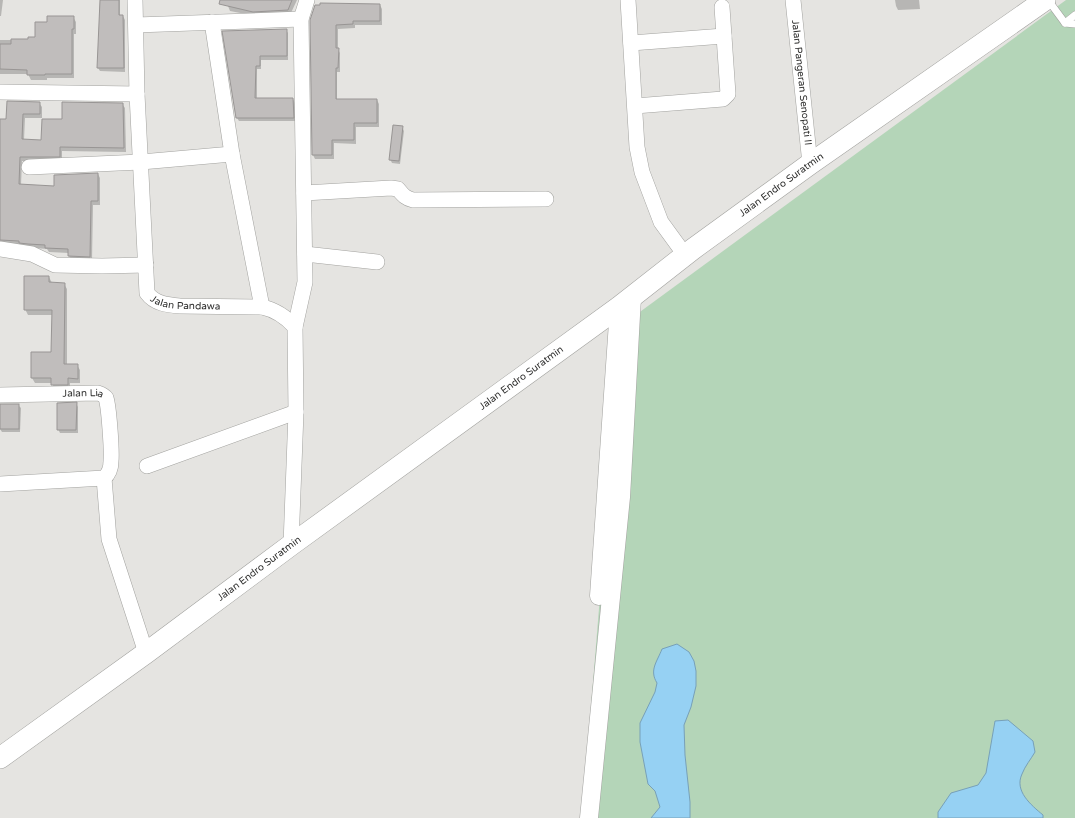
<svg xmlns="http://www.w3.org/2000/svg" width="1075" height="818" font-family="'Varela Round',sans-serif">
  <rect width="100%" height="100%" fill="#e5e4e1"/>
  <path fill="#b4d5b8" d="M1066,0h9v818h-493l40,-493z"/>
  <g fill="#96d1f3" stroke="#77a0b8">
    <path d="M677,644l12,8 5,9 2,10v15l-5,21 -7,18 1,30 5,47v16h-39l9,-11 -5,-16 -7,-7 -8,-42v-19l15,-31 2,-9c-8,-13 0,-21 5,-34z"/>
    <path d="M1008,720l25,21 2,11c-4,7 -10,14 -13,22 -8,17 9,31 21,41v3h-105v-6l13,-19 27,-8 8,-12 9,-52z"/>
  </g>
  <g fill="#0003">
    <path d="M0,0h3l-2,16h-1z"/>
    <path d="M100,0h20v16h3l2,4v52l-25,-1 -2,-3z"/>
    <path d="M229,0h68l-7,15 -34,1 -26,-5 -2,-5z"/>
    <path d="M895,0h24l1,9 -22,1 -2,-4z"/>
    <path d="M380,5l2,4v16h-27v3l-17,1v20l2,4v19h-3v28h40l2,4v23h-23v17l-22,-1v16h-19l-2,-4 -2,-135z"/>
    <path d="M73,17l3,5v12h-2v44h-27v2h-16l-3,-6h-28v-34h29l7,-2 12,-15z"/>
    <path d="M286,30l2,3v27h-27v9h-4v30h36l2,4v18h-56l-2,-3 -13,-86z"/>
    <path d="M39,103l3,4v11h-17l-1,22 18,1 21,-21 59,-16 3,4 1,44 -64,-1v10h-40l-1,24 34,2 43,-13 2,4v27h-7l-1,56 -21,-1 -2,-4v-3l-20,-1 -2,-3 -47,-4v-125h7z"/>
    <path d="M402,127l2,4 -4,33 -8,-1 -2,-4z"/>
    <path d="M49,277l3,6 12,1 3,5v76h10l3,5v13h-10v6l-15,1 -3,-7h-17l-3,-5 20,-25 1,-38h-25l-3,-6z"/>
    <path d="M76,403l2,4v26h-18l-2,-4z"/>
    <path d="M18,405l3,3 -1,24h-18l-2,-3z"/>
  </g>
  <g fill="#c0bdbc" stroke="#989594">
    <path d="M100,0h19v15h4l1,53h-27z"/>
    <path d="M220,0h72l-4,10 -35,2 -34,-8z"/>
    <path d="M320,3l60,1v17h-27v3l-17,1v23h3l-1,20h-2v31h41v24h-23v17h-22v15h-20l-2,-135 5,-15h5z"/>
    <path d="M47,16h27v13h-2v45h-27v1h-18v-5l-27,-1v-25h11v-5h17v-2h7v-15h12z"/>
    <path d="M287,29v27h-27v10h-4l-1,32h38l1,20h-58l-14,-87z"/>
    <path d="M7,101l33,1v12h-17l-1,25 19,1 1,-21h20v-17l61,1 1,45 -64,-1v10h-40l-1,27 35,2v-11l44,-2v28h-7l-1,56 -22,-1v-7l-23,-1v-3l-17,-1 -9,-1v-2l-19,-1v-121h6z"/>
    <path d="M393,125l10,1 -4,35 -10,-1z"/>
    <path d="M24,276h25v6l16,1 -1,81h14v15l-10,-1v7h-17v-7h-20v-26h20l1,-42h-28z"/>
    <path d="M77,402l-1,28h-19v-27z"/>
    <rect x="0" y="404" width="19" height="25"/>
  </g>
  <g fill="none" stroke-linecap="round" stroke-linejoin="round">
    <defs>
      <g id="service">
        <path d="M1048,0l17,23 10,1"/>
        <path d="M1065,23l10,-8"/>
      </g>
      <g id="minor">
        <path id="s1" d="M135,0l2,94 10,199c8,11 21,12 33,13l82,1c14,3 24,10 33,20l1,85 -5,133"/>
        <path d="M628,0l9,147 5,25 19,50 24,33"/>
        <path id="s2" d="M793,0l17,164"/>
        <path d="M212,22l20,132 30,153"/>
        <path d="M136,25l165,-6"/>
        <path d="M631,43l93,-7"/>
        <path d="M0,92l137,2"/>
        <path d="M635,106l88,-7 5,-5 -6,-87"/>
        <path d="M29,167l112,-5 91,-8"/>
        <path d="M304,193l87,-5 7,1c5,6 7,9 15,11l133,-1"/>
        <path d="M0,249l32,5 23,11 47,1 44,-1"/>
        <path d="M305,254l72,8"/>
        <path d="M295,327l10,-45 -4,-263 6,-19"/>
        <path id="s3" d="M0,395l98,-2c3,1 6,2 8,5 3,9 6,53 5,63 0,6 -2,13 -7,17l-104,6"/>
        <path d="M147,466l149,-54"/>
        <path d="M104,478l5,61 37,114"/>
      </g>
      <g id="tertiary">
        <path d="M599,596l20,-288"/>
        <path d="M589,818l32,-321 11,-200"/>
      </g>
      <g id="secondary">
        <path id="s4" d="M0,758l146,-105 145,-108 328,-238 74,-58 117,-85 235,-164"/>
      </g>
    </defs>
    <use href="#service" stroke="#a2a29f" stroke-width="8"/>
    <use href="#minor" stroke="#a2a29f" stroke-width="16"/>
    <use href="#tertiary" stroke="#a2a29f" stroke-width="19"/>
    <use href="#secondary" stroke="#a2a29f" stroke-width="22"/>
    <use href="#service" stroke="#fff" stroke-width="7"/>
    <use href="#minor" stroke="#fff" stroke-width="15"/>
    <use href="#tertiary" stroke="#fff" stroke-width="18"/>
    <use href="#secondary" stroke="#fff" stroke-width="21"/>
  </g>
  <g text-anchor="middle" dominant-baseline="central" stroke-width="3" stroke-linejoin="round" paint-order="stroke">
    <g font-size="10" fill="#2f2f2e" stroke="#fff">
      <text stroke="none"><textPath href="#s2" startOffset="83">Jalan Pangeran Senopati II</textPath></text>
      <text stroke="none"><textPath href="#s4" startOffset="969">Jalan Endro Suratmin</textPath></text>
      <text stroke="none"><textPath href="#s1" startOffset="335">Jalan Pandawa</textPath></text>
      <text stroke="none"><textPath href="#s4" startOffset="645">Jalan Endro Suratmin</textPath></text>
      <text stroke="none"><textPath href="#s3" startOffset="83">Jalan Lia</textPath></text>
      <text stroke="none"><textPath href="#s4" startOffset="321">Jalan Endro Suratmin</textPath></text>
    </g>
  </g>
</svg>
